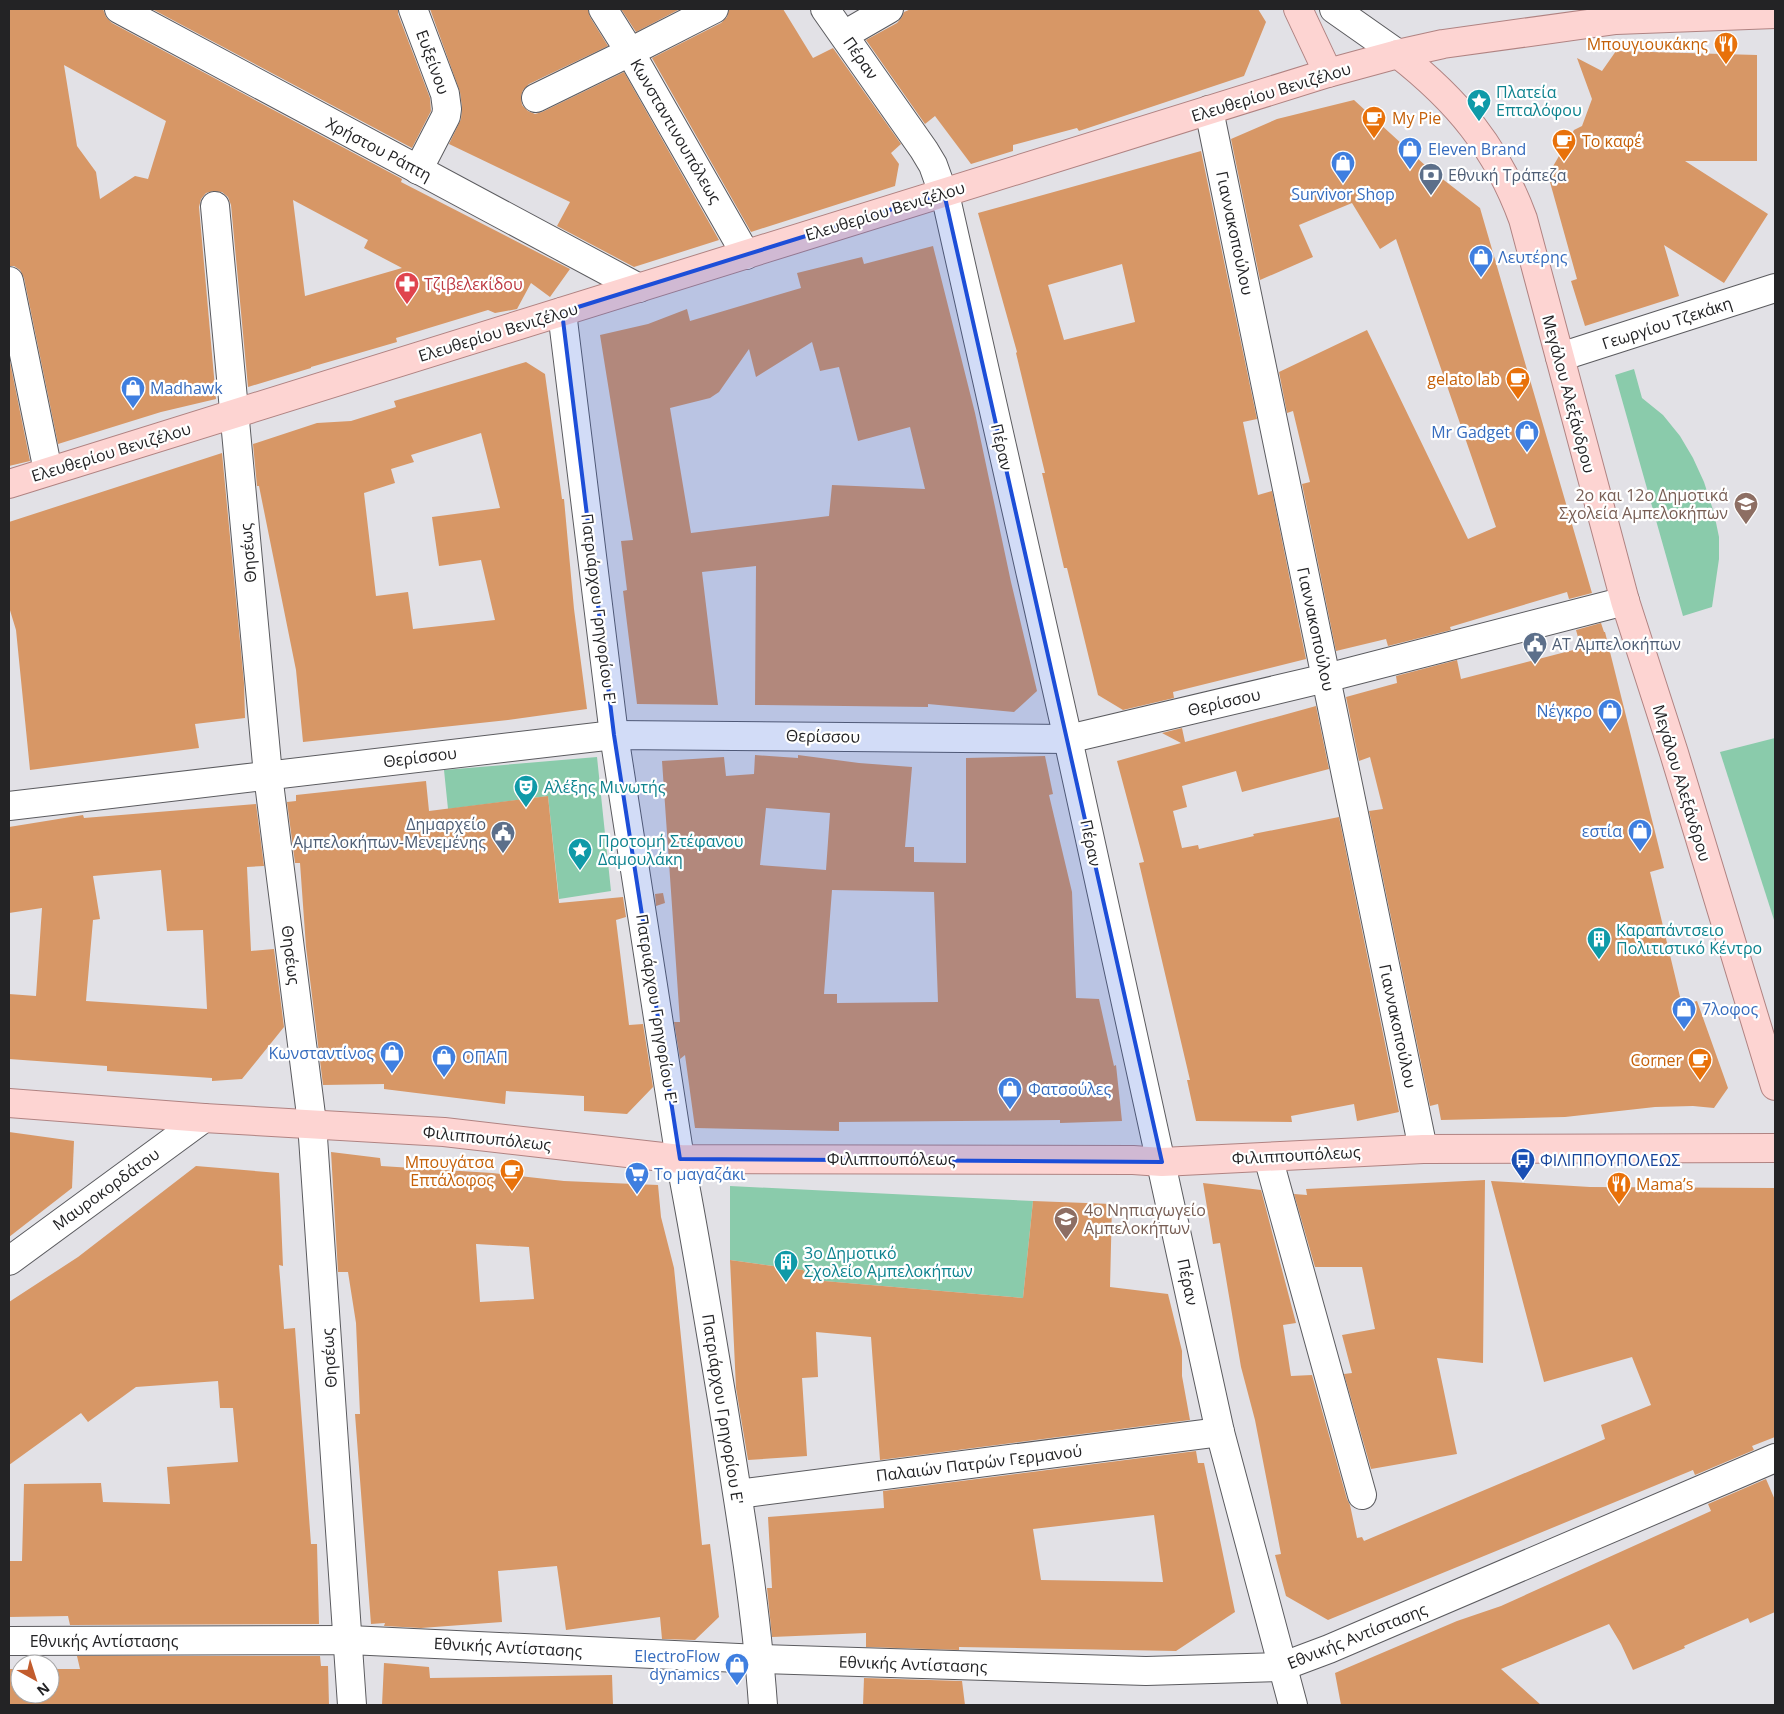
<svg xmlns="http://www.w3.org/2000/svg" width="1784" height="1714" font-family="'Open Sans',sans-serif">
  <rect width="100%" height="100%" fill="#e2e1e6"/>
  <g fill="#8acbab">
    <path d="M1634,369l8,29 21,17 17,21 13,22 11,24 10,31 5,24v22l-7,48 -29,9 -68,-241z"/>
    <path d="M1775,738v185l-55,-171z"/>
    <path d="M597,757l14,134 -52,8 -11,-103 -100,13 -4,-39z"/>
    <path d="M730,1186l303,15 -10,97 -211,-18 -9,-10 -73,-10z"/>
  </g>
  <g fill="#d79766" fill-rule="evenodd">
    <path d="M9,9h94l3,8 6,6 290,156 -1,3 169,87 -20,28 -19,-14 -14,26 -22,4 -7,-3 -92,28 1,4 -86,25v1l-63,19 -17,-182 -3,-8 -6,-5 -9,-1 -7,2 -5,6 -2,8 17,192 -55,13 -103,32 -34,-166 -4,-8 -6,-4h-5zM64,65l102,56 -18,58 -13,-3 -35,23 -4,-27 -19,-26zM293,200l75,40 -4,8 38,20 -97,28z"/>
    <path d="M152,9h246v5l32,84 1,13 -19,37z"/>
    <path d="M430,9h158l2,8 18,29 -79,38 -6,6 -2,6 1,9 6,6 7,3 7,-2 82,-40 95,168 -85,27 -77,-41 13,-24 -121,-58 12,-25 1,-12 -2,-15z"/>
    <path d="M621,9h59l-44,23z"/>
    <path d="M729,9h54l30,49 20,-10 68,96 -10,9 8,11 -4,22 -144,46 -99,-174 69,-35 6,-6z"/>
    <path d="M911,9h347l8,13 -22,54 -165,55 -2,-3 -64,17v6l-42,13 -36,-48 -10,8 -59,-84 31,-17 5,-6 2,-5z"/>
    <path d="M1616,51l141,4v106h-72l83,53 -44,69 -60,-38 15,51 -94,30 -14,-45 6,-2 -29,-104 26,-45 8,-4 10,-27 -15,-41 25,13z"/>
    <path d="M1354,100l73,67 53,41 112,385 -23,6 -2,-7 -117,35 1,3 -63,16 -2,-7 -50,12 -34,-167 8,-2 -17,-71 -6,2 -8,-41 88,-42 101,209 28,-12 -100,-288 -16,10 -28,-46 -53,22 14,32 -53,23 -29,-141 46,-20z"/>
    <path d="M1201,151l56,268 -14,3 15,73 14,-4 34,168 -133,33 1,6 -51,12 -25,-15 -31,-127h-3l-22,-95h3l-29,-120 1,-1 -39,-139zM1122,264l13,58 -71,18 -16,-55z"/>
    <path d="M933,246l42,167 36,169 26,109 -23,21 -86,-8v3l-173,-2 1,-139 -54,6 16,133 -81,-1 -14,-113 4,-1 -6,-49 12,-1 -33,-205 48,-11 39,-15 3,12 111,-33 -4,-15 65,-16 2,7zM812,342l8,29 19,-4 19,74 52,-14 15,62 -93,-4 -3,31 -138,17 -21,-125 40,-10 9,-6 30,-43 7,28z"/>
    <path d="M9,357l21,104 -21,5z"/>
    <path d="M526,362l19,12 17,125h2l10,110 13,100 -79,11 -205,22 -7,-72 -37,-184h-2l-4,-42 64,-21 34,-2 45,-14 -2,-6zM481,433l19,75 -68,9 7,49 42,-6 14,60 -82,9 -5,-37 -32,4 -12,-103 31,-10 -4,-14 23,-7 -3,-7z"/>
    <path d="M222,453l22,230 1,35 -50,6 4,24 -169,22 -14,-140 -7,-23v-85z"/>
    <path d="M1601,623l3,9h1l59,236 -14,4 32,133 15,-4 31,87 -14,20 -21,-2 -38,1 -90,10 -124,3 -3,-16 -8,2 -61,-295 14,-2 -13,-52 -11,4 -13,-64 51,-14 -1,-7 61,-16 4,19 120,-31 -5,-18z"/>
    <path d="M1316,706l13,63 -87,23 -6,-21 -54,15 5,21 -14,4 9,37 16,-3 1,4 55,-13 -1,-2 86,-17 60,295 -42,9 -3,-17 -63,12 1,6 -96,-1 -9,-41h3l-51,-217 5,-1 -27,-101 64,-18 -19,-10 20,-5 3,14z"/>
    <path d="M755,755l43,3v-3l61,8 53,4 -7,80h9v15l52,1v-105l79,-2 8,38 -4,1 23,97 4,106 23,1 15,67 2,-1 6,56 -62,2v-3l-221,2v9l-144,-3 -10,-73 -5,4 -6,-37h6l-18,-261 62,-4 2,19 28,-2zM766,808l64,5 -4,57 -66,-5zM832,890l102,2 4,110 -101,1v-9h-13z"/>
    <path d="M426,781l3,30 119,-15 11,107 64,-6 3,20 -10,3 13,105 14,-1 10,63 -26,27 -43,-3v-15l-78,-5 -1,13 -121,-15v-5l-61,1 -17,-138 -6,-84h-5l-8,-61 9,-1v-6z"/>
    <path d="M256,804l8,62 -17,1 4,84 23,-2 10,78 -42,52 -30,2v-3l-105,-7v-5l-98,-7v-65l27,2 6,-88 -33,5v-86l74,-12 1,3zM161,870l6,61 36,-1 4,79 -121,-8 7,-81 7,-1 -7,-43z"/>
    <path d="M663,893l2,10 -9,3 -1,-12z"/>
    <path d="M9,1132l65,9 -2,47 -63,49z"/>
    <path d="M331,1152l49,6 1,8 111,7 72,8 94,4 3,32 13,51 28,277 8,-1 9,73 -24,23 -33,-1 -2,-22 -94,13 -9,-64 -59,5 4,51 -81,6 -37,-2 1,-3 -14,1 -16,-210h5l-4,-91 -8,-51h-10zM476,1244l53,3 5,52 -54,3z"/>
    <path d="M196,1166l83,7 4,93 -4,-1 5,64 11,-1 16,216h6l2,80 -249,1 -2,-9 -59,1v-56h13l2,-77 77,-1 2,19 67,2 -3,-37 71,-5 -5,-54h-13l-2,-27 -82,6 -48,35 -7,-9 -72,52v-163l69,-45z"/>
    <path d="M1485,1180l-2,183 -46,-5 20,96 -86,15 -27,-95 8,-1 -10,-38 33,-6 -13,-62h-47l-21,-73 13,1 -1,-6z"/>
    <path d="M1491,1181l99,6 185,1v249l-23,9 2,4 -59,25 -2,-5 -365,150 -42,-24 -11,-41 6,-1 -26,-134 -14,-53 -21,-124 -7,1 -10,-61 58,7 35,133 -13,2 8,51 21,-1 35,124 3,6 7,33 5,-1 2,4 232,-98 9,-4 -4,-14 50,-20 -19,-48 -88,25z"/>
    <path d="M1033,1201l79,3 -2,83 58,7 14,57v25l8,44 -310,40 -9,-123 -55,-5 2,45 -16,1 5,78 -59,4 -12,-72 -6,-128 73,10 9,10 211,18z"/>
    <path d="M1196,1451l2,12h6l31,149 -59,39 -217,-4v3l-93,-3v-14l-94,4 -5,-49h5l-4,-71 116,-9 -1,-17zM1154,1515l9,67 -122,-2 -8,-51z"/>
    <path d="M1766,1479l9,21v112l-25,11 -2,-5 -64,28 1,2 -52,22 -12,-26 -12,-20 -108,45 40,36h-200l-6,-32 122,-52 44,-15 210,-95 -3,-7z"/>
    <path d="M77,1656h243l1,10h7l1,39h-320v-36h11v25h30v-25h30z"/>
    <path d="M384,1663l45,4 1,11 182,-3 1,30h-231z"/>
    <path d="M864,1678l98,3 3,24h-102z"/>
  </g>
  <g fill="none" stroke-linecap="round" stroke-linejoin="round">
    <defs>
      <g id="minor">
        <path d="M119,9l520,279"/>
        <path d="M413,9l32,85 2,15 -1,7 -28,54"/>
        <path d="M603,9l27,43 116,203"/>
        <path d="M825,9l99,141 9,15 15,42 120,532 152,693 73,273"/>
        <path d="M1334,9l64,45"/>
        <path d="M844,35l45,-26"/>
        <path d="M536,98l94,-46 84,-43"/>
        <path d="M1209,110l214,1039"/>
        <path d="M215,206l53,569 44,348 40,582"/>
        <path d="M9,281l39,190"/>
        <path d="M562,312l52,423 66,424c16,81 29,164 43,246 16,99 33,200 40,300"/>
        <path d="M1560,357l215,-69"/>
        <path d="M9,806l605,-71 454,4 258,-61 299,-77"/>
        <path d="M1268,1157l94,338"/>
        <path d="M9,1261l195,-143"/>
        <path d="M738,1494l482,-62"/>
        <path d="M9,1641l340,-1 411,19 386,12 135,-4 48,-18 446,-191"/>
      </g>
      <g id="major">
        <path d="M1298,9l30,64"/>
        <path d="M1398,54c59,46 99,94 125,165l102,382 49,152 101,333"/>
        <path d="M9,484l1319,-411 70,-19 45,-10 173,-24 159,-6"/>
        <path d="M9,1103l195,15 240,14 236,27 453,1 29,2 261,-13 352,-1"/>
      </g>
    </defs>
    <use href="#minor" stroke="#5b5b5f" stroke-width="30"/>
    <use href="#major" stroke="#b08382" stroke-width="30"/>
    <use href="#minor" stroke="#fff" stroke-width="28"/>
    <use href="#major" stroke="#fdd4d2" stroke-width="28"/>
  </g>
  <path fill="#1d4ed8" fill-opacity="0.2" stroke="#1d4ed8" stroke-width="4" stroke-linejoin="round" d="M944,193l218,969 -482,-3 -66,-424 -52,-423z"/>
  <defs>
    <symbol id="restaurant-pin" viewBox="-11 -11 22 30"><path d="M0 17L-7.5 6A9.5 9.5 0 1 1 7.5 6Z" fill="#e8710a" stroke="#fff"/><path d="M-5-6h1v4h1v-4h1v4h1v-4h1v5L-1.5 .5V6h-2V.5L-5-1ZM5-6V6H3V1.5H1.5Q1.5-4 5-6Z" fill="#fff"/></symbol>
    <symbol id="sight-pin" viewBox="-11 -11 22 30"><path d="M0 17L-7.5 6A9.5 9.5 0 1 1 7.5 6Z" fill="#0f9aa8" stroke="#fff"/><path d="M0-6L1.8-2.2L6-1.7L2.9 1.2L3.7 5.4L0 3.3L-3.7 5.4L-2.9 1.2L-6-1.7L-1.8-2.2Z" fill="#fff"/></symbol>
    <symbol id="cafe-pin" viewBox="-11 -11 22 30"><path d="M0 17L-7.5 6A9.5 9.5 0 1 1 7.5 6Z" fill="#e8710a" stroke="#fff"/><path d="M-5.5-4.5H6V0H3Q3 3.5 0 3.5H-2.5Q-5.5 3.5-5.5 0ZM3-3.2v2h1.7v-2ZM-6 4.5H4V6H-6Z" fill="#fff"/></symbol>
    <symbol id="shop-pin" viewBox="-11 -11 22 30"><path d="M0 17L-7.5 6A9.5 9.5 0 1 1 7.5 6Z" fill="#3f7fe0" stroke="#fff"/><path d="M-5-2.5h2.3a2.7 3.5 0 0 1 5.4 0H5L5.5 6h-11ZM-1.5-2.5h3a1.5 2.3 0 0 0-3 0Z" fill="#fff"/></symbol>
    <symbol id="bank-pin" viewBox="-11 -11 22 30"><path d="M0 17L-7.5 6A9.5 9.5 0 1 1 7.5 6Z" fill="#5c6f8a" stroke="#fff"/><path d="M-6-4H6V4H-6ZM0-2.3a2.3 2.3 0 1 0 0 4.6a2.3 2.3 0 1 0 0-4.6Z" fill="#fff"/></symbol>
    <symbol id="pharmacy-pin" viewBox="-11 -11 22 30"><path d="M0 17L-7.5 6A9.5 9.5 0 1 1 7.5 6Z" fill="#e0444e" stroke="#fff"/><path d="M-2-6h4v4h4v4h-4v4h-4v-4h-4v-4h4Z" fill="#fff"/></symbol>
    <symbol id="school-pin" viewBox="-11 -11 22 30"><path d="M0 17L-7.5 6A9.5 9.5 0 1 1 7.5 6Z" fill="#8d6e63" stroke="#fff"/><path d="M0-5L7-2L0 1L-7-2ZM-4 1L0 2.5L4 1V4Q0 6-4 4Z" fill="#fff"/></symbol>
    <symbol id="civic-pin" viewBox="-11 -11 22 30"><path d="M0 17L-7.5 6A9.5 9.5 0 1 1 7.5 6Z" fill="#5c6f8a" stroke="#fff"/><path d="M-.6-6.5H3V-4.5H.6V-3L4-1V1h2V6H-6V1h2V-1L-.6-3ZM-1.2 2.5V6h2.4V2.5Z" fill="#fff"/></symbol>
    <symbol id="theatre-pin" viewBox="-11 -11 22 30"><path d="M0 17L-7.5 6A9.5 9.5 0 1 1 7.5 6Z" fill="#0f9aa8" stroke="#fff"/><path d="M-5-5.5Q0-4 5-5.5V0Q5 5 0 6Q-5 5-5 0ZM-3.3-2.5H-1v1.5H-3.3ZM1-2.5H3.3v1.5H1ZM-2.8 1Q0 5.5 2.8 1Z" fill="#fff"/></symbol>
    <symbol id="building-pin" viewBox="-11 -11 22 30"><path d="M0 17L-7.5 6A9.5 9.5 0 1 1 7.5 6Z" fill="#0f9aa8" stroke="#fff"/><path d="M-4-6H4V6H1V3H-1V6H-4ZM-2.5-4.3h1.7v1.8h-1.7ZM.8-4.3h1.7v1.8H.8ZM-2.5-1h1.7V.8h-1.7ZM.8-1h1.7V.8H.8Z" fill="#fff"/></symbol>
    <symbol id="bus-pin" viewBox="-11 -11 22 30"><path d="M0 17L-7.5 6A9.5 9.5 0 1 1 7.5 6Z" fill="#1a4fb4" stroke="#fff"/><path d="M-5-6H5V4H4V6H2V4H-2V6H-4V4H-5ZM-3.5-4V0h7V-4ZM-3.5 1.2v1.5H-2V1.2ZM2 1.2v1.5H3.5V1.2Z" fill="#fff"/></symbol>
    <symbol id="supermarket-pin" viewBox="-11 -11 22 30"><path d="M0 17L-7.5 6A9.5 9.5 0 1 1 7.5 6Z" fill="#3f7fe0" stroke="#fff"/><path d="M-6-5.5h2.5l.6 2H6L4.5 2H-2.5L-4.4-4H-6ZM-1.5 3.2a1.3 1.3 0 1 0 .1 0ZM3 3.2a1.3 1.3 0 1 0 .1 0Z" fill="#fff"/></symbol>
  </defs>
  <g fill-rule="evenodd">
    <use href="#restaurant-pin" x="1712" y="30" width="28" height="38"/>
    <use href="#sight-pin" x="1465" y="87" width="28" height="38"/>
    <use href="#cafe-pin" x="1360" y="104" width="28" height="38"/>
    <use href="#cafe-pin" x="1550" y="127" width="28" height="38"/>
    <use href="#shop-pin" x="1396" y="135" width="28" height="38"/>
    <use href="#shop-pin" x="1329" y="149" width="28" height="38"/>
    <use href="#bank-pin" x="1417" y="161" width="28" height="38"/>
    <use href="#shop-pin" x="1467" y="243" width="28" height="38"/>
    <use href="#pharmacy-pin" x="393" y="270" width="28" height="38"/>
    <use href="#cafe-pin" x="1504" y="365" width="28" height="38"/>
    <use href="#shop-pin" x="119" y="374" width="28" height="38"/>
    <use href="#shop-pin" x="1513" y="418" width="28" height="38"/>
    <use href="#school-pin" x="1732" y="490" width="28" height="38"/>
    <use href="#civic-pin" x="1521" y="630" width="28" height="38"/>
    <use href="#shop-pin" x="1596" y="697" width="28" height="38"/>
    <use href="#theatre-pin" x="512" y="773" width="28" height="38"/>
    <use href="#shop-pin" x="1626" y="817" width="28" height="38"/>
    <use href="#civic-pin" x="489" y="819" width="28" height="38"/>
    <use href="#sight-pin" x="566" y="836" width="28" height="38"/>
    <use href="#building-pin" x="1585" y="925" width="28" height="38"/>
    <use href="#shop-pin" x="1670" y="995" width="28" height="38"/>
    <use href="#shop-pin" x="378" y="1039" width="28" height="38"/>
    <use href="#shop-pin" x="430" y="1043" width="28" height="38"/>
    <use href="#cafe-pin" x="1686" y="1046" width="28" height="38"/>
    <use href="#shop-pin" x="996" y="1075" width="28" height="38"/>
    <use href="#bus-pin" x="1509" y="1146" width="28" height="38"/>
    <use href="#cafe-pin" x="498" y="1157" width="28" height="38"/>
    <use href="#supermarket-pin" x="623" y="1160" width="28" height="38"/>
    <use href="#restaurant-pin" x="1605" y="1170" width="28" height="38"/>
    <use href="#school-pin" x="1052" y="1205" width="28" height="38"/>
    <use href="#building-pin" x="772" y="1248" width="28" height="38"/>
    <use href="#shop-pin" x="723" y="1651" width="28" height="38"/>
  </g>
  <g text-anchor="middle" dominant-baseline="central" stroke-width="4.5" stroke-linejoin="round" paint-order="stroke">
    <g font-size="16" fill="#c56008" stroke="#fff" text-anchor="end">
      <text x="1708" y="44">Μπουγιουκάκης</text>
      <text x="1392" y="118" text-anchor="start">My Pie</text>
      <text x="1582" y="141" text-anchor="start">Το καφέ</text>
      <text x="1500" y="379">gelato lab</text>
      <text x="1682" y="1060">Corner</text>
      <text x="494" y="1162">Μπουγάτσα<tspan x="494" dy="18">Επτάλοφος</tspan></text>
      <text x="1636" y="1184" text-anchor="start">Mama’s</text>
    </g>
    <g font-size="16" fill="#232325" stroke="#fff">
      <text transform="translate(861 58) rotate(55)">Πέραν</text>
      <text transform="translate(433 62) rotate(70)">Ευξείνου</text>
      <text transform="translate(1271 92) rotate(-17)">Ελευθερίου Βενιζέλου</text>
      <text transform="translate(676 131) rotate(60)">Κωνσταντινουπόλεως</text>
      <text transform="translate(379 149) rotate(28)">Χρήστου Ράπτη</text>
      <text transform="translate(885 211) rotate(-17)">Ελευθερίου Βενιζέλου</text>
      <text transform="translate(1235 233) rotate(78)">Γιαννακοπούλου</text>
      <text transform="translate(1667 323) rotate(-18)">Γεωργίου Τζεκάκη</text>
      <text transform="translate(498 332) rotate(-17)">Ελευθερίου Βενιζέλου</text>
      <text transform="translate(1569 394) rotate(75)">Μεγάλου Αλεξάνδρου</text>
      <text transform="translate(1002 447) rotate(77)">Πέραν</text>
      <text transform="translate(111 452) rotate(-17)">Ελευθερίου Βενιζέλου</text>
      <text transform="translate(248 553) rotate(-95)">Θησέως</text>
      <text transform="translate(599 609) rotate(83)">Πατριάρχου Γρηγορίου Ε'</text>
      <text transform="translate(1316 629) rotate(78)">Γιαννακοπούλου</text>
      <text transform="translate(1224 702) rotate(-13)">Θερίσσου</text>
      <text transform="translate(823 736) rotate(1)">Θερίσσου</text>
      <text transform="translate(420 757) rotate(-7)">Θερίσσου</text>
      <text transform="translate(1682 783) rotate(73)">Μεγάλου Αλεξάνδρου</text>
      <text transform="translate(1091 843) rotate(78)">Πέραν</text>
      <text transform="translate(291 955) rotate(83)">Θησέως</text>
      <text transform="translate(657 1009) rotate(81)">Πατριάρχου Γρηγορίου Ε'</text>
      <text transform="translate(1398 1026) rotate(78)">Γιαννακοπούλου</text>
      <text transform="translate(487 1138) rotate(6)">Φιλιππουπόλεως</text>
      <text transform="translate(1296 1155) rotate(-3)">Φιλιππουπόλεως</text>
      <text x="891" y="1159">Φιλιππουπόλεως</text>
      <text transform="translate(106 1189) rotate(-36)">Μαυροκορδάτου</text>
      <text transform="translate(1188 1282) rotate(78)">Πέραν</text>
      <text transform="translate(329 1358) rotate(-94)">Θησέως</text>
      <text transform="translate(723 1409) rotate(81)">Πατριάρχου Γρηγορίου Ε'</text>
      <text transform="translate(979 1463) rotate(-7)">Παλαιών Πατρών Γερμανού</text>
      <text transform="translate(1357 1636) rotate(-22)">Εθνικής Αντίστασης</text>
      <text x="104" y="1641">Εθνικής Αντίστασης</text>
      <text transform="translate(508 1647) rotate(3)">Εθνικής Αντίστασης</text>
      <text transform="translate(913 1664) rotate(2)">Εθνικής Αντίστασης</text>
    </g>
    <g font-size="16" fill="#0d838f" stroke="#fff" text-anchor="start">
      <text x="1496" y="92">Πλατεία<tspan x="1496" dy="18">Επταλόφου</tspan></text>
      <text x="544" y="787">Αλέξης Μινωτής</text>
      <text x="598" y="841">Προτομή Στέφανου<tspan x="598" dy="18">Δαμουλάκη</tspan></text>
      <text x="1616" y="930">Καραπάντσειο<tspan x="1616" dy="18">Πολιτιστικό Κέντρο</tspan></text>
      <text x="804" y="1253">3ο Δημοτικό<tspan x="804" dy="18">Σχολείο Αμπελοκήπων</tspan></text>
    </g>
    <g font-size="16" fill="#366cbe" stroke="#fff" text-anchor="start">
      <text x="1428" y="149">Eleven Brand</text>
      <text x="1343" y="194" text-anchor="middle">Survivor Shop</text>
      <text x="1498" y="257">Λευτέρης</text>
      <text x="150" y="388">Madhawk</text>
      <text x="1510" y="432" text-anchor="end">Mr Gadget</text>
      <text x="1592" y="711" text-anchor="end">Νέγκρο</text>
      <text x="1622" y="831" text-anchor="end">εστία</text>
      <text x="1702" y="1009">7λοφος</text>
      <text x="374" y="1053" text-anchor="end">Κωνσταντίνος</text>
      <text x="462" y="1057">ΟΠΑΠ</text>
      <text x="1028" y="1089">Φατσούλες</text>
      <text x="654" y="1174">Το μαγαζάκι</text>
      <text x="720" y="1656" text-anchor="end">ElectroFlow<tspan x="720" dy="18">dynamics</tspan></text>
    </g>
    <g font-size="16" fill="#4e5e75" stroke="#fff" text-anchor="start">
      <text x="1448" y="175">Εθνική Τράπεζα</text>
      <text x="1552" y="644">ΑΤ Αμπελοκήπων</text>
      <text x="486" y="824" text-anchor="end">Δημαρχείο<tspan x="486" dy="18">Αμπελοκήπων-Μενεμένης</tspan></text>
    </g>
    <g font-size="16" fill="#be3a42" stroke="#fff" text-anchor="start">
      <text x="424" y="284">Τζιβελεκίδου</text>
    </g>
    <g font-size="16" fill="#785e54" stroke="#fff" text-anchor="end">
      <text x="1728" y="495">2ο και 12ο Δημοτικά<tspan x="1728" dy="18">Σχολεία Αμπελοκήπων</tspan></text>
      <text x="1084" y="1210" text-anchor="start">4ο Νηπιαγωγείο<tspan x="1084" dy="18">Αμπελοκήπων</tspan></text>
    </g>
    <g font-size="16" fill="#164399" stroke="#fff" text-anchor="start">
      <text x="1540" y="1160">ΦΙΛΙΠΠΟΥΠΟΛΕΩΣ</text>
    </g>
  </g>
  <rect width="1784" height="1714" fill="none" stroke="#232325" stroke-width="20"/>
  <g transform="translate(35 1679) rotate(141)"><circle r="24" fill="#ffffff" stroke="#a7a7a8"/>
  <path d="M0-4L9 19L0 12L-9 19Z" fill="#c25c2d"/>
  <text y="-8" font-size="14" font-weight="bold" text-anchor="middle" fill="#232325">N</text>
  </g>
</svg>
